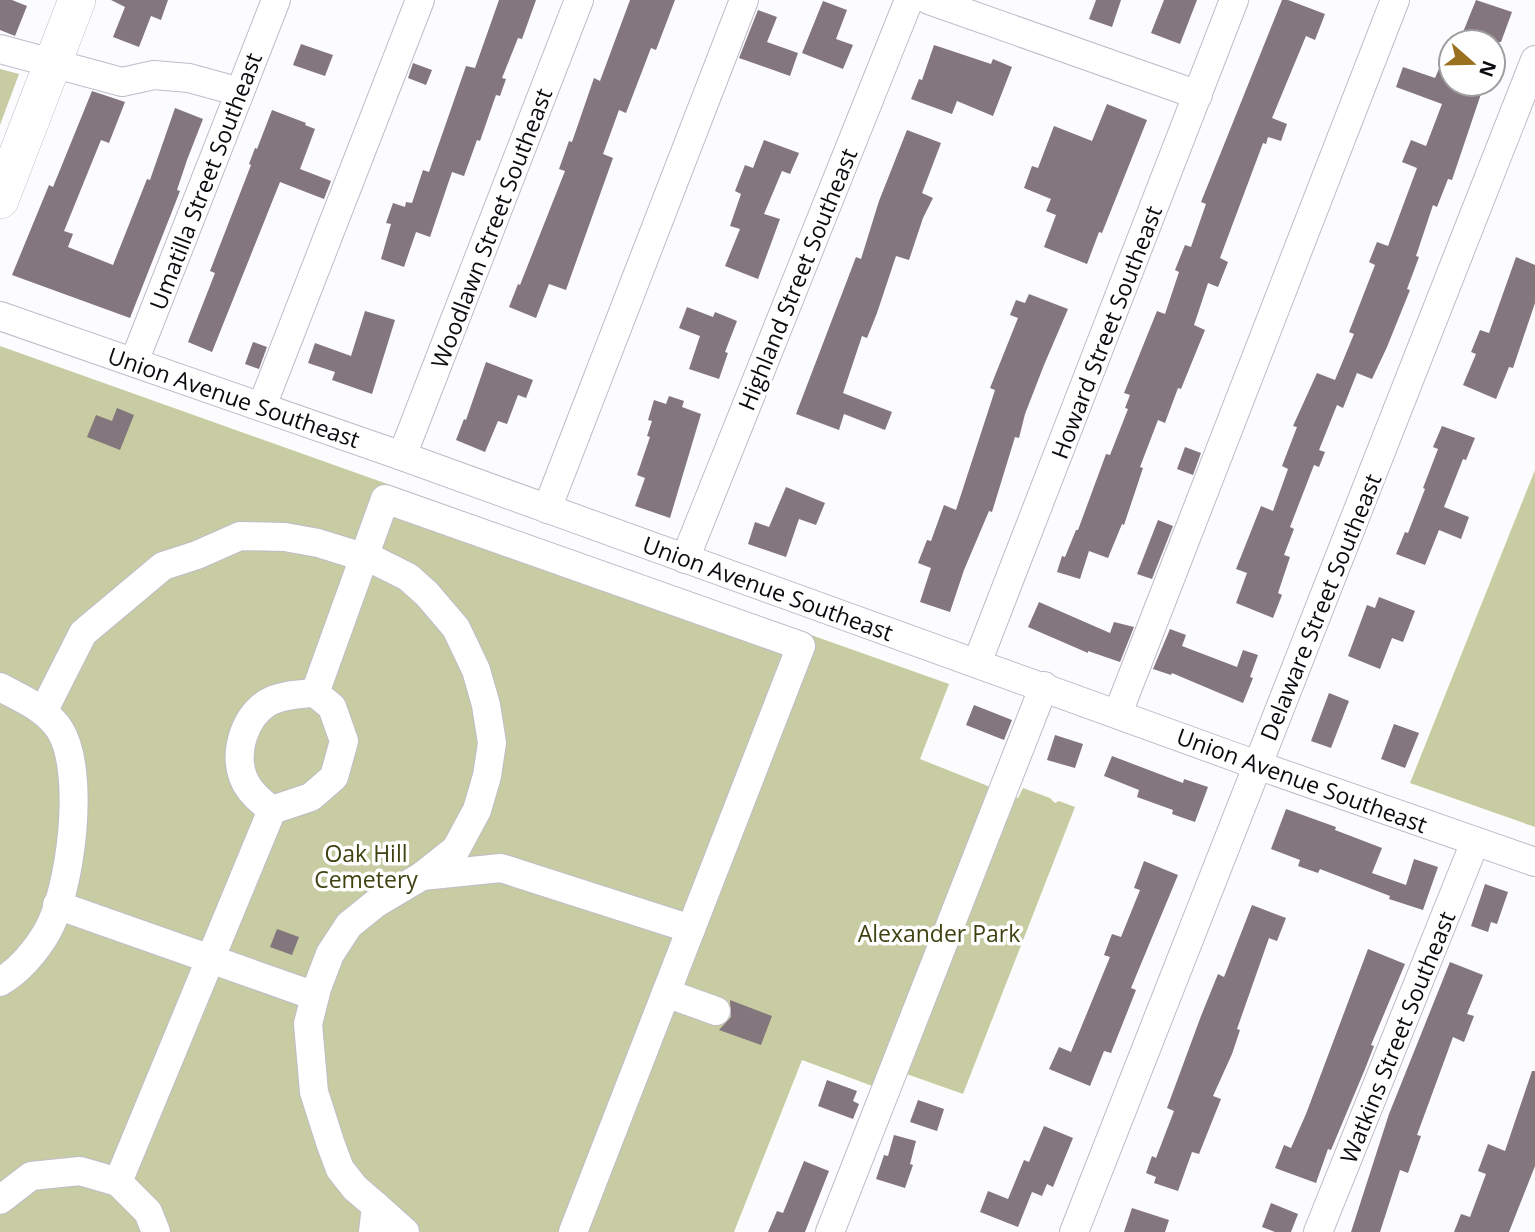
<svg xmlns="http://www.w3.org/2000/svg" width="1535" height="1232" font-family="'Open Sans',sans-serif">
  <rect width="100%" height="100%" fill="#fcfbfe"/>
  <g fill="#c7cca2">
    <path d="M0,69l19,5 -19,51z"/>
    <path d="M0,346l949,338 -29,75 98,39 5,-10 27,10 5,5 4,-2 16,6 -112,287 -79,-28 -9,21 -73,-27 -68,172h-734z"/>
    <path d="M1535,470v357l-125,-44z"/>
  </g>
  <g fill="#83767d">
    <path d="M0,0h12l15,6 -12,30 -15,-6z"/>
    <path d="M111,0h57l-7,20 -10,-4 -12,31 -26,-10 12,-30z"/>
    <path d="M499,0h37l-14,39 -4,-1 -16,40 4,1 -6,17 -4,-1 -16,46 -3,-1 -13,36 -12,-4 -22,65 -14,-5 -12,35 -23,-8 10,-35 -5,-1 7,-20 12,4 1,-5 6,1 11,-33 6,2 37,-106 9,2z"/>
    <path d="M630,0h45l-19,50 -5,-2 -25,65 -7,-3 -16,44 10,4 -47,132 -17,-6 -13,34 -27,-11 9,-23 2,1 45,-114 -6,-2 10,-28 3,1 22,-64 6,3z"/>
    <path d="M1096,0h25l-9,27 -23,-8z"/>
    <path d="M1164,0h33l-17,44 -29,-11z"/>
    <path d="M1282,0h6l37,14 -10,26 -9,-4 -34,82 15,6 -6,17 -13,-4 -2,7 -3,-1 -43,115 8,4 -10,25 -10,-4 -14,42 11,5 -24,59 -3,-1 -13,35 -7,-3 -18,47 3,1 -19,57 -2,-1 -14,34 -19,-7 -9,28 -23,-7 5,-16 3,1 11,-27h2l28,-76 4,1 18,-46 -3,-1 5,-13 -6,-2 33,-82 8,3 14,-42 -4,-2 10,-25 6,2 15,-43 -5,-2z"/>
    <path d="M1476,0l36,12 -11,30h-42z"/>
    <path d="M823,1l24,9 -11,29 17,6 -10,24 -41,-16z"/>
    <path d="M758,10l19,7 -10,25 31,11 -8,23 -51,-18z"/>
    <path d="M1451,41v43h21l11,4 -31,92 -4,-1 -11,28 -4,-2 -17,51 3,1 -12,32 3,1 -23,57 -15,32 -15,-6 -14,35 -6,-3 -18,45 6,2 -6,15 -5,-2 -24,62 4,2 -10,26 6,2 -12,36 4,2 -9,23 -37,-15 11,-30 -11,-4 25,-63 12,5 15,-42 -6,-3 15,-39 -4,-1 24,-53 18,7 19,-46 -5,-2 26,-67 -6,-3 8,-20 11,4 29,-78 -15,-6 9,-22 15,6 16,-42 -46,-17 7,-20 32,11z"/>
    <path d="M301,44l32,11 -8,21 -32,-11z"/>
    <path d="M934,45l57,19 2,-5 19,8 -19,49 -36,-15 -5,13 -41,-15 8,-20 3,1z"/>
    <path d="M413,63l19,7 -6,15 -18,-7z"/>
    <path d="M92,91l33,11 -16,41 -8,-3 -37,91 9,3 -5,13 45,18 34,-86 3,1 25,-72 28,11 -16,41 -10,30 3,1 -9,23 -41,104 -118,-43 37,-90 4,2z"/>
    <path d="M1107,104l40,16 -45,113 -3,-1 -12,32 -43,-17 12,-32 -10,-4 5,-12 -27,-11 8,-22 6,2 16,-42 38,15z"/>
    <path d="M272,110l34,13 -1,2 10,4 -15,40 31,12 -7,18 -44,-17 -68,170 -24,-10 27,-69 -5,-2 41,-106 -2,-1 6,-16 2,1z"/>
    <path d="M907,130l34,13 -19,50 11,5 -10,20 -14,42 -13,-4 -19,57 -10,25 -5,-2 -19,57 49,19 -7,18 -41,-16 -5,16 -43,-16 60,-157 5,2 18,-58z"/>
    <path d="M764,140l35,13 -9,21 -8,-3 -18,43 16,5 -22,60 -33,-13 15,-37 -10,-3 11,-32 -6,-3 10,-26 8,3z"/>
    <path d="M1516,257l19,8v38l-22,65 -4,-1 -13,32 -33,-14 13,-31 -5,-2 9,-22 9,3z"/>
    <path d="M1029,294l39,15 -24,56 -19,49 -6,24 -4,-1 -23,75 -3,-1 -25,59 -14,42 -30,-10 11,-34 -13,-5 9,-23 4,1 13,-36 12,5 39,-120 -5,-2 28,-70 -8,-3 6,-15 9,3z"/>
    <path d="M687,307l26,10 2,-5 22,9 -12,31 3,1 -9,26 -30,-10 11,-33 -21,-8z"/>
    <path d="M365,311l30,9 -23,74 -40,-14 3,-8 -27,-9 7,-20 36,13z"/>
    <path d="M253,342l14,5 -8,22 -14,-5z"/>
    <path d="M486,362l47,18 -7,18 -8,-3 -11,29 -9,-3 -13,31 -29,-12 8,-21 2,1z"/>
    <path d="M669,396l15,5 -2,6 19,7 -31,104 -35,-12 10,-28 -8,-3 13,-38 -3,-1 5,-15 -4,-1 6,-20 12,4z"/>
    <path d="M117,408l17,7 -14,35 -33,-13 9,-22 16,6z"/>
    <path d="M1442,426l33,12 -9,22 -3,-1 -19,48 25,10 -8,22 -22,-9 -14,35 -29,-11 9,-22 3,1 17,-44 -2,-1 15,-39 -5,-2z"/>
    <path d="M1185,447l16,6 -8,22 -16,-6z"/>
    <path d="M786,487l39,16 -9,22 -17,-6 -13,38 -38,-13 7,-22 14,5z"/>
    <path d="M1158,520l15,6 -21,53 -15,-5z"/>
    <path d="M1379,597l36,14 -12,31 -11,-4 -12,31 -32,-13 19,-51 8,3z"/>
    <path d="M1039,602l71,31 4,-11 20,5 -14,35 -32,-11v2l-60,-26z"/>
    <path d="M1170,629l16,6 -4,11 55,21 6,-17 15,5 -8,22 3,1 -10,25 -71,-30 -1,2 -18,-6z"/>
    <path d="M1329,693l20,8 -18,47 -20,-7z"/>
    <path d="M974,705l38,15 -8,20 -38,-15z"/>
    <path d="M1394,724l25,9 -14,35 -24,-9z"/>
    <path d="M1055,735l28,9 -8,24 -28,-8z"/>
    <path d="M1112,756l71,27 1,-4 24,8 -13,35 -23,-8 1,-4 -36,-13 2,-7 -35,-14z"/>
    <path d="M1286,809l50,18 -1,3 47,18 -10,25 34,12 8,-26 24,8 -15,43 -34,-11 1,-3 -70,-27 -2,4 -20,-7 2,-6 -29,-11z"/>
    <path d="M1144,861l34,14 -47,113 5,2 -25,63 -7,-2 -14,35 -41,-17 10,-22 12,5 39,-95 -6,-2 8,-21 9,3 19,-47 -6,-2z"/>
    <path d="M1485,884l23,8 -11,32 -6,-2 -3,10 -17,-6z"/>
    <path d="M1252,905l34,13 -9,23 -8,-3 -32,91 3,1 -8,24 -19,42 8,3 -22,55 -7,-2 -14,39 -24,-8 2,-6 -10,-4 6,-17 4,2 18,-47 -7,-3 34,-92 17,-42 6,3z"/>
    <path d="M277,929l22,8 -7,18 -22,-8z"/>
    <path d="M1368,949l37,15 -34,81 3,1 -9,23 -34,81 -3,-1 -12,34 -41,-15 9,-23 7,3 15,-34z"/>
    <path d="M1450,962l33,13 -16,39 7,2 -10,26 -11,-5 -36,98 4,1 -13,37 -8,-3 -20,62h-29l38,-118z"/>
    <path d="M730,1000l42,16 -11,29 -42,-15 12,-13z"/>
    <path d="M1532,1071h3v95l-26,66h-55l7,-18 9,3 16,-43 -8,-3 10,-27 17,7z"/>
    <path d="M827,1080l30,11 -4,10 6,3 -6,15 -35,-13z"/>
    <path d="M918,1100l26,9 -7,22 -27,-9z"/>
    <path d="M1044,1126l29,12 -20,49 -6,-3 -5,12 -10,-4 -14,35 -38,-15 8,-21 20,8 16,-39 5,2z"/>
    <path d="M894,1135l22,6 -6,23 3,1 -8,23 -29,-9 8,-24 4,1z"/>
    <path d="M804,1161l25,10 -24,61h-37l9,-21 6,2z"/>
    <path d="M1271,1203l27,11 -7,18h-16l-13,-5z"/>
    <path d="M1132,1208l37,12 -4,12h-41z"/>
  </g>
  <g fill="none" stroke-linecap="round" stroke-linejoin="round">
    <defs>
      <g id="minor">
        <path d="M929,0l269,95"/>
        <path d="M0,49l122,33 32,-7 35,3 51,14"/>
        <path d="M0,316l402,140 855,309 278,97"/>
        <path d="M134,362l142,-362"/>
        <path d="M262,406l158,-406"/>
        <path d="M402,456l177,-456"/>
        <path d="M547,509l197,-509"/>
        <path d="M685,559l224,-559"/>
        <path d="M977,663l257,-663"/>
        <path d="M0,687c22,12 46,21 60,43 26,42 11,160 -13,202 -11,19 -28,39 -47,50"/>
        <path d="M44,710l39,-77 80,-67 34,-11 43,-19 45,1 33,6 58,18 32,16 19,17 29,34 20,42 10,35 6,38 -5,33 -10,34 -21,39 -34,27 -47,28 -26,21 -19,29 -13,34 -9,36 6,68 17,53 9,24 15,19 21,18 -3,26"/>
        <path d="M1118,713l277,-713"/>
        <path d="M272,810c-11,-8 -24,-19 -29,-33 -9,-25 1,-59 24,-74 13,-8 33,-9 48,-10"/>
        <path d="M422,876l79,-8 190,61"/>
        <path d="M57,905l258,91"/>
        <path d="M666,993l50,18"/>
        <path d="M118,1182l154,-372 39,-13 23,-20 10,-36 -12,-34 -17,-14 70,-194 416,147 -228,586"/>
        <path d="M0,1200l31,-24 49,-5 38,11 30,30 8,20"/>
        <path d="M376,1206l29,26"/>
        <path d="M830,1232l214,-546"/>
        <path d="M1074,1232l461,-1172"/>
        <path d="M1318,1232l157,-390"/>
      </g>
      <path id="major" d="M0,200l77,-200"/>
    </defs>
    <use href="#minor" stroke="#bfbcc9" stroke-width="30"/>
    <use href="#major" stroke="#bfbcc9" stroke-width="38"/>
    <use href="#minor" stroke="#fff" stroke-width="28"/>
    <use href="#major" stroke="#fff" stroke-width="37"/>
  </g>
  <g text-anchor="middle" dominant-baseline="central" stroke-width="7" stroke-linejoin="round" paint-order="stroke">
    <g font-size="23" fill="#0c0b10" stroke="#fff">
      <text transform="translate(205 181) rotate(-69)">Umatilla Street Southeast</text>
      <text transform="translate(491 228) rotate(-69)">Woodlawn Street Southeast</text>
      <text transform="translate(797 279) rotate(-68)">Highland Street Southeast</text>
      <text transform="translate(1106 332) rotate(-69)">Howard Street Southeast</text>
      <text transform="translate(234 397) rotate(19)">Union Avenue Southeast</text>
      <text transform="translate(768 588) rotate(20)">Union Avenue Southeast</text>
      <text transform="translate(1320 607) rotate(-68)">Delaware Street Southeast</text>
      <text transform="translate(1302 780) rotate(20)">Union Avenue Southeast</text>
      <text transform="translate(1397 1037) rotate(-68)">Watkins Street Southeast</text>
    </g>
    <g font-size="23" fill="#3f4210" stroke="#fff">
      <text x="366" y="853">Oak Hill<tspan x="366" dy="26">Cemetery</tspan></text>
      <text x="939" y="933">Alexander Park</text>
    </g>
  </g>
  <g transform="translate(1472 63) rotate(110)"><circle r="33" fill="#ffffff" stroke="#9e9d9f" stroke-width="2"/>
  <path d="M0-5L12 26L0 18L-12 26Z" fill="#9a711e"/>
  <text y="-10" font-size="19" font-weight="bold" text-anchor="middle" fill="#0c0b10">N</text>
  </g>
</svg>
